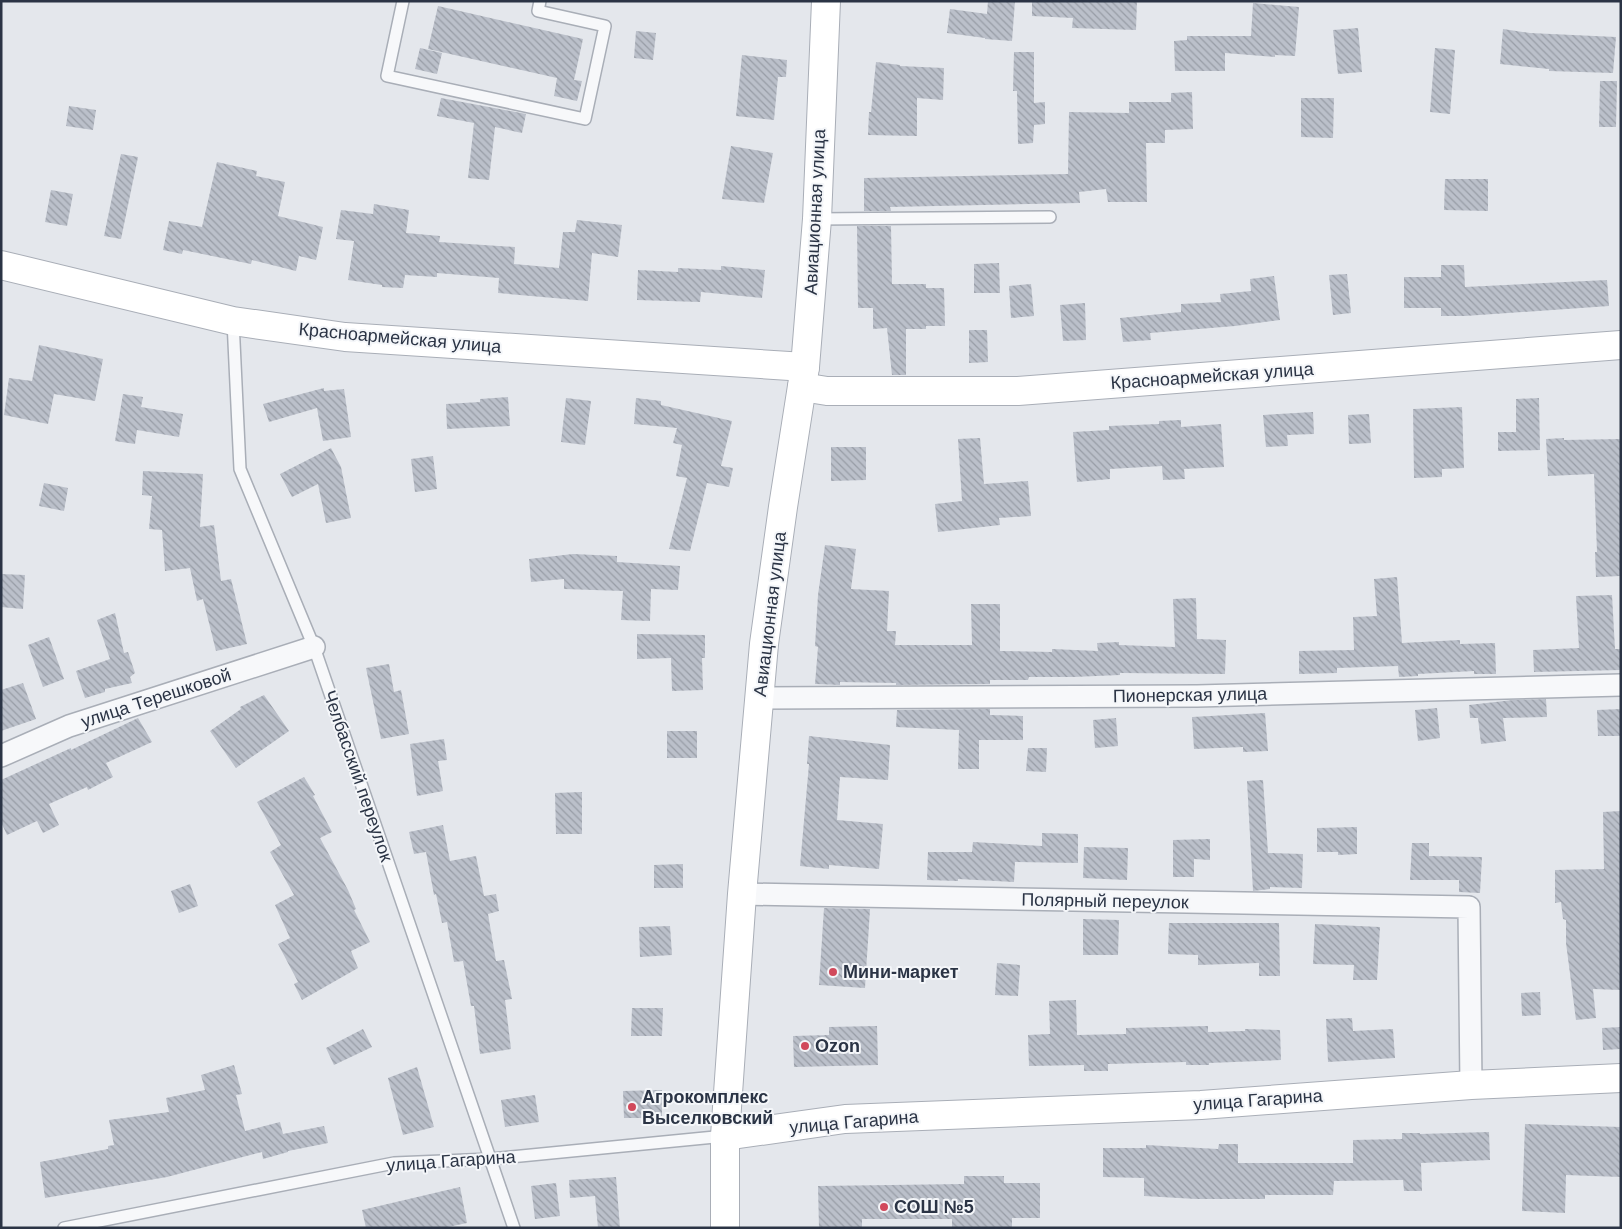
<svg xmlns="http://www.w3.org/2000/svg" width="1622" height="1229" font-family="Helvetica,sans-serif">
  <defs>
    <pattern id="building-back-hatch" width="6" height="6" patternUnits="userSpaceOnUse" patternTransform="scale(1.25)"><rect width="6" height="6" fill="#bbc0ca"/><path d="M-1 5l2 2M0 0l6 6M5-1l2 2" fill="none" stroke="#989da6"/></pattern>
  </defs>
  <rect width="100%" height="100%" fill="#e4e7ec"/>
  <g fill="url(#building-back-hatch)">
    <path d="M988,1h27l-3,40 -27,-2v-1l-38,-5 3,-24 37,5z"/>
    <path d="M1032,1h105l-1,29 -64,-2 1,-10 -41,-2z"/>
    <path d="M1253,3l46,4 -4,49 -20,-1v2l-50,-4v18h-50l-1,-30 13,-1v-4h64z"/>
    <path d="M438,6l145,33 -9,41 8,1 -5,20 -23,-5 3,-18 -129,-29z"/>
    <path d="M1358,28l4,44 -24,2 -5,-44z"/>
    <path d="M1503,29l27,4 86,4 -3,36 -64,-2v-2l-49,-5z"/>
    <path d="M636,31l20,2 -3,27 -19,-2z"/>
    <path d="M420,48l22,5 -5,21 -22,-5z"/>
    <path d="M1435,48l20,2 -5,64 -20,-2z"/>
    <path d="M1014,52h20v51l11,-1v22l-11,1 -1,18 -15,1 -1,-53h-4z"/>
    <path d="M742,55l45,5 -1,17h-8l-4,43 -38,-4z"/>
    <path d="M876,62l24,3v1l44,2 -1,32 -26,-2v38l-49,-1 1,-23h2z"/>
    <path d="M1600,81h17l-1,46h-17z"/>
    <path d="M1192,92l1,37 -28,1v13h-19l1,59h-39l-2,-13 -27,3 1,11 -190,4 1,4h-27v-33l204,-4 1,-62 60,1v-11h42v-9z"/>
    <path d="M441,98l85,16 -4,19 -27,-6 -6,53 -21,-2 6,-55 -37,-7z"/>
    <path d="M1301,98h33l-1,40 -32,-1z"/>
    <path d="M69,106l27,4 -3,20 -27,-4z"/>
    <path d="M731,146l42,7 -9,50 -42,-4z"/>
    <path d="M121,154l17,3 -17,82 -17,-3z"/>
    <path d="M217,162l40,9 -1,5 29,6 -7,34 45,11 -7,33 -17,-4 -3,15 -44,-11 -1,4 -68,-14 -1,4 -19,-4 6,-29 33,6z"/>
    <path d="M1445,179h43v32l-44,-1z"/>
    <path d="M51,190l22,4 -6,32 -22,-4z"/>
    <path d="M374,204l35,6 -3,23 34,3 -1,6 76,5 -1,17 45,4 4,-36h12l2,-12 45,5 -4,32 -26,-4 -4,48 -90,-8 1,-15 -62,-5v4l-32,-2 -2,13 -21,-1v-2l-34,-5 6,-39 -18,-2 5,-29 32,4z"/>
    <path d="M857,226h34l1,58h34v4h18l1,38h-19v3h-20v46h-14l-5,-47 -14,1v-21h-15z"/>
    <path d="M999,263l1,30h-26v-29z"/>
    <path d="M1441,265h23l1,22 142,-7 2,26 -144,10h-24v-8h-37v-31h37z"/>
    <path d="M721,266l44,4 -3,28 -61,-6 -1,10 -63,-2 1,-30 40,2v-4l43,2z"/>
    <path d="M1347,274l4,39 -18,2 -4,-40z"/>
    <path d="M1274,276l6,44 -45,6 -85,7 1,7 -28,2 -3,-24 61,-6v-8l40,-2 -1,-8 31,-3 -1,-12z"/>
    <path d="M1031,284l3,32 -23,2 -2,-32z"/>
    <path d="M1085,303l1,37 -23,1 -3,-36z"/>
    <path d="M969,330h18l1,32 -19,1z"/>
    <path d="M39,345l64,14 -8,42 -41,-7 -6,30 -44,-9 5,-37 23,3z"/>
    <path d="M324,388v3l20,-2 7,48 -28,4 -6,-33 -48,14 -6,-18z"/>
    <path d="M123,394l20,3 -2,10 42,7 -4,23 -42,-7 -2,14 -20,-3z"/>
    <path d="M508,397l2,29 -63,3 -1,-25 34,-2v-3z"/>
    <path d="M566,398l25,3 -6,44 -24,-3z"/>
    <path d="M636,398l25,3v4l71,16 -11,45 12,2 -4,19 -22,-4 -17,68 -21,-2 18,-71 -11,-2 6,-31 -9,-2 4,-15 -43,-4z"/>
    <path d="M1539,398l1,52 -42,1v-19h18v-33z"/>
    <path d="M1462,407l2,61 -22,1v8l-28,1 -1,-69z"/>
    <path d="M1313,412l1,22 -27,1 1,11 -22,1 -3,-32z"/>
    <path d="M1369,414l2,29 -22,1 -1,-29z"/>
    <path d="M1181,420v7l40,-3 3,43 -40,2 1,10 -22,1 -1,-14 -52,3v10l-33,3 -4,-50 36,-2v-4l50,-2v-3z"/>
    <path d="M980,438l4,46 44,-3 3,35 -32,2 1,7 -62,7 -3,-28 27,-3 -4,-62z"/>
    <path d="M1564,438v2l57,-1v137l-25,1 -1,-25h2l-3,-78 -46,2 -2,-37z"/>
    <path d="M831,447h35v33l-35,1z"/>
    <path d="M331,448l10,19 10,51 -25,5 -8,-39 -26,13 -12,-23z"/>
    <path d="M433,456l4,33 -22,3 -4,-33z"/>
    <path d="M143,471l60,3 -3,53 14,-2 7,56 10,-2 16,65 -31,7 -13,-52 -6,2 -7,-33 -25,3 -3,-41 -13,-1 3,-33 -10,-1z"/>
    <path d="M44,483l24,5 -4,23 -25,-5z"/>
    <path d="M825,545l31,4 -5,40 38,2 -2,40h9l-1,14h77l-1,-41h29v47l52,1v-3l46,2 -1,-8 22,-1v3l56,2 -2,-48 23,-1 1,41 29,1 -1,34 -105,-1v2l-47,2h-44l-1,3h-38v4l-94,1v-2l-56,-1v3l-25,-1 3,-37 -3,-1 3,-51z"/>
    <path d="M573,554l44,2v6l63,4 -2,24 -27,-1 -1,32 -29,-1 2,-29 -59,-2v-10l-33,3 -2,-23z"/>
    <path d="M1,574l24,1 -2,34 -22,-2z"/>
    <path d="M1397,577l5,66 58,-3v4l35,-1 1,31h-22v-3l-56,3v2l-19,1 -1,-11 -61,2v5l-38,1v-23l55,-1 -1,-33 24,-1 -3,-37z"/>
    <path d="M1612,595l3,54h6v21l-87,2 -1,-22 46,-2 -3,-52z"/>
    <path d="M115,613l9,40 4,-1 7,21 -5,4 2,6 -27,6v3l-20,6 -9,-27 34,-12 -13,-39z"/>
    <path d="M637,634l68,1v23h-3l1,32 -31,1 -1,-33 -34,1z"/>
    <path d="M49,637l15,42 -21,8 -15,-42z"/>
    <path d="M389,664l5,28 7,-2 8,44 -28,5 -15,-71z"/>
    <path d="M23,683l13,36 -35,12v-41z"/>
    <path d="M264,695l25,36 -53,37 -26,-37 31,-22 -1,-2z"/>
    <path d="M1546,699l1,18 -44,1 3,23 -25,3 -3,-26h-8l-1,-13 44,-5z"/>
    <path d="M1437,708l3,30 -22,3 -3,-31z"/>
    <path d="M990,709v6l33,1v24h-44v29h-21l1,-39 -63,-3 1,-17z"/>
    <path d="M1621,709v27h-23l-1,-26z"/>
    <path d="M1265,713l3,38 -25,1v-5l-49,2 -2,-32z"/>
    <path d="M138,718l14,24 -46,21 7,14 -25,13 -1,-3 -38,17 10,21 -16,8 -6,-12 -30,14 -6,-13v-42l70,-32v2z"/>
    <path d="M1116,718l2,28 -23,2 -2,-28z"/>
    <rect x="667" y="731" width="30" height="27"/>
    <path d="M809,736l81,9 -2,35 -48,-3 -3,43 46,4 -4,45 -50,-4v4l-29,-3 9,-102h-2z"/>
    <path d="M444,739l3,21 -9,1 5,30 -26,5 -7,-52z"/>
    <path d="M1028,748h19l-1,24 -20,-1z"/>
    <path d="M304,777l11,18 -2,1 19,36 -12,6 28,52 8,19 -2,1 16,32 -19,9 7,17 -56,32 -8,-16 4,-2 -20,-38 12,-6 -15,-33 19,-10 -24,-43 11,-7 -24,-43z"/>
    <path d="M1263,780l5,73 35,1 -1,34 -32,-1v2l-17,2 -6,-110z"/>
    <path d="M582,792v42h-26l-1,-41z"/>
    <path d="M1621,811v179l-28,-1 3,29 -20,2 -10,-77v-23l-3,-1 -2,-17 -6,1v-33l49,-1 -1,-57z"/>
    <path d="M443,825l7,36 26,-5 8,40 12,-2 3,17 -11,3 8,47 8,-1 8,39 -7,1 6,49 -31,5 -6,-48h-3l-8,-45 -9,1 -7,-40 -5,1 -6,-29 -2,1 -8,-43 -12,2 -5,-22z"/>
    <path d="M1357,827v27l-19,1v-3h-21v-24z"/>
    <path d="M1042,833l36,1v29l-63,-1 -1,20 -56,-3v2l-31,-1 1,-28h44l1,-10 69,4z"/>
    <path d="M1210,839v21l-16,-1v18h-21v-37z"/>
    <path d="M1412,843h17v13l53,1 -2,36 -21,-1v-12h-49z"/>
    <path d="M1084,847l44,1 -1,32 -44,-2z"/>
    <path d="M683,864v24h-29v-23z"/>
    <path d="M190,884l8,22 -19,7 -8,-22z"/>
    <path d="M824,908l46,1 -5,79 -46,-3z"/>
    <path d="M1083,919l36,1 -1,35h-35z"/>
    <path d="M1169,923h110l1,53h-21v-13l-61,2v-10l-30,-1z"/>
    <path d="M1315,924l65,3 -3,53h-24l1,-15 -41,-1z"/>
    <path d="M670,926l2,29 -32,2 -1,-30z"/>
    <path d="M997,963l23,2 -2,31 -23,-1z"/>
    <path d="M1540,992l1,23 -19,1 -1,-23z"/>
    <path d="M1076,1000l1,35 49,-1v-6l82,-2v6l37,-1v-2l35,1 1,30 -72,3v2h-23v-3l-78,2v7h-24v-6l-55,1 -1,-31 22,-1 -1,-33z"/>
    <path d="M632,1008h31l-1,28h-31z"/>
    <path d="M1352,1018l1,13 40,-2 2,29 -67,4 -2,-43z"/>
    <path d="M877,1026l1,39 -84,2 -1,-31 36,-1v-8z"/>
    <path d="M1621,1027v22l-18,1 -1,-22z"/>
    <path d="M363,1029l9,18 -38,18 -8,-17z"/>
    <path d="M234,1065l8,29 -6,1 9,36 35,-9 3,12 41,-8 4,17 -40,8v1l-25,7 -1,-7 -95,25 -122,21 -5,-36 68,-13v-3l6,-1 -5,-25 60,-8 -3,-14 39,-8 -4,-15z"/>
    <path d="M417,1067l17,60 -31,8 -15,-57z"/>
    <path d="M662,1090v28h-38l-1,-27z"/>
    <path d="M535,1095l4,27 -34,5 -4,-27z"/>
    <path d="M1525,1124l96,3v50l-55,-2 -1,38 -43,-2z"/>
    <path d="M1489,1132l1,28 -69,3 1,28h-18l-1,-11 -69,1 -1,14h-68v4h-69l-52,-3v-18l-41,-1v-29h43v-3l72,4 1,-5h19v19h115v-23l49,-1v-6h18v1z"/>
    <path d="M964,1176h40v7h36v35h-28v10h-60v-9h-90v9h-43l-1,-42 146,-2z"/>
    <path d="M616,1177l4,51h-22l-3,-32 -25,2 -1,-18z"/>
    <path d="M556,1183l4,33 -25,3 -4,-33z"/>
    <path d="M460,1187l7,36 -24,5h-77l-4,-18z"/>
  </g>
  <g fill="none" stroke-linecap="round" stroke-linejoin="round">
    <defs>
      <g id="lane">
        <path d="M403,1l-16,75 198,43 20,-93 -67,-15 2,-10"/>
        <path d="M817,219l233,-2"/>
        <path d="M233,321l7,148 74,178 200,581"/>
        <path d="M64,1228l330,-65 97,-4 234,-23"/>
      </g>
      <g id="street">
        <path d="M760,698l437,-2 424,-11"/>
        <path d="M1,756l68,-30 245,-79"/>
        <path d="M742,894l727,13 2,178"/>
      </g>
      <g id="secondary">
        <path d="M1,265l232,56 112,16 460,30"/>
        <path d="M802,387l25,4h191l603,-46"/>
        <path d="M725,1136l120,-17 356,-14 270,-20 150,-7"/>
        <path d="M725,1228v-92l17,-242 22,-250 19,-137 22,-140 12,-148 9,-218"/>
      </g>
    </defs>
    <use href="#lane" stroke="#a9aeb7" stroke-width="14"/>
    <use href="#street" stroke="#a9aeb7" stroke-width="24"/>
    <use href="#secondary" stroke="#a9aeb7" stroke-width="30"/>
    <use href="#lane" stroke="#f7f8fa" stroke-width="11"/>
    <use href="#street" stroke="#f7f8fa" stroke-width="21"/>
    <use href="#secondary" stroke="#fff" stroke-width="28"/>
  </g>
  <g fill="#d1495b" stroke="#f4f6f9" stroke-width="2">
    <circle cx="833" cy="972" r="5"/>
    <circle cx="805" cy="1046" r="5"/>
    <circle cx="632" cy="1107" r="5"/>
    <circle cx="884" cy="1207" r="5"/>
  </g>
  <g text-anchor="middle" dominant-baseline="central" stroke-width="4" stroke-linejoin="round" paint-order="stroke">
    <g font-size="18" fill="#2b3445" stroke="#f4f6f9">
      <text transform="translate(815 212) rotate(-87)">Авиационная улица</text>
      <text transform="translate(400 338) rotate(5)">Красноармейская улица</text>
      <text transform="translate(1212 376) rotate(-4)">Красноармейская улица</text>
      <text transform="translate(770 614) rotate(-83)">Авиационная улица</text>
      <text transform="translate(1190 695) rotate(-1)">Пионерская улица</text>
      <text transform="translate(156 698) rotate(-18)">улица Терешковой</text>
      <text transform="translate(358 776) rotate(71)">Челбасский переулок</text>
      <text transform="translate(1105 901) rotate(1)">Полярный переулок</text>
      <text transform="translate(1258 1100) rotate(-4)">улица Гагарина</text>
      <text transform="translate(854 1122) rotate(-5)">улица Гагарина</text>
      <text transform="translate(451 1161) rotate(-4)">улица Гагарина</text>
    </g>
    <g font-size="18" font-weight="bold" fill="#2b3445" stroke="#f4f6f9" text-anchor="start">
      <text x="843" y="972">Мини-маркет</text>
      <text x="815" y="1046">Ozon</text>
      <text x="642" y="1097">Агрокомплекс<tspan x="642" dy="21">Выселковский</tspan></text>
      <text x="894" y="1207">СОШ №5</text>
    </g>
  </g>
  <rect width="1622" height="1229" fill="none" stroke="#2b3445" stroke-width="5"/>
</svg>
